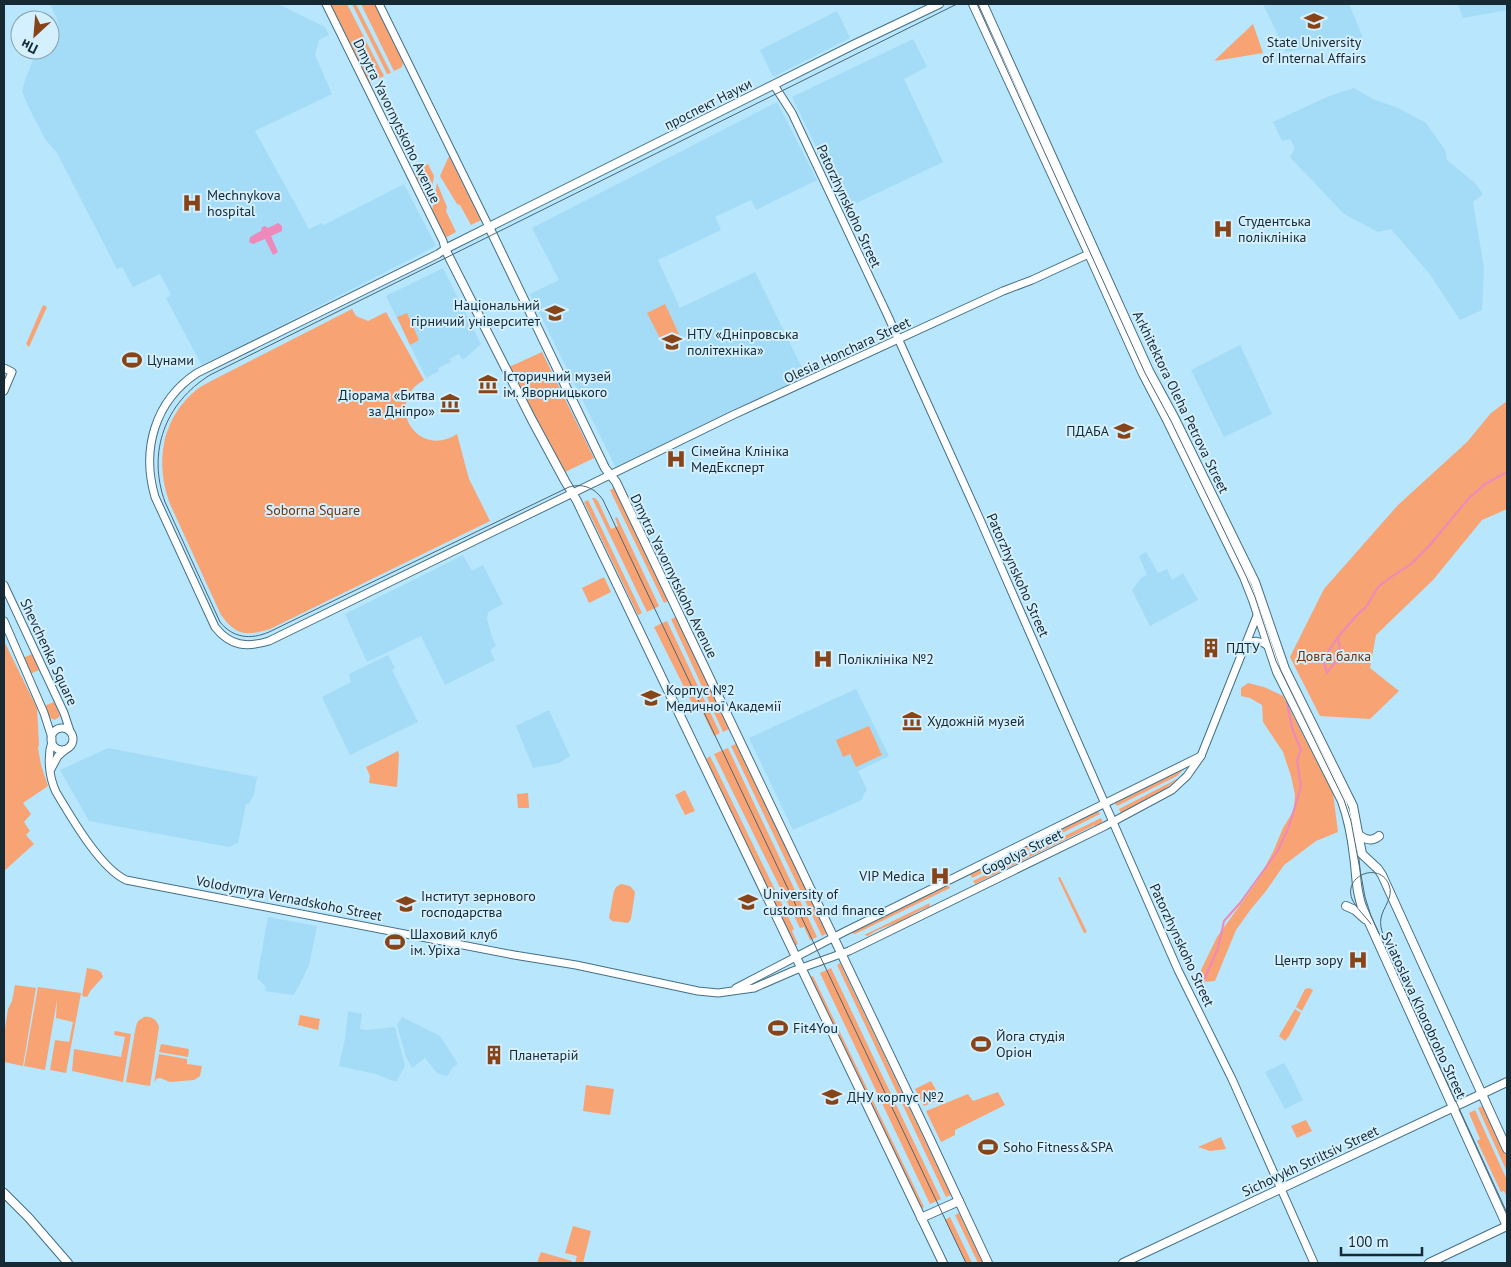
<svg xmlns="http://www.w3.org/2000/svg" width="1511" height="1267" font-family="'PT Sans',sans-serif">
  <rect width="100%" height="100%" fill="#b7e6fd"/>
  <g fill="#a4dcf7">
    <path d="M50,4h228l47,23 4,8 -10,5 -4,15 17,39 -77,37 54,98 13,-6 2,2 80,-41 32,62 -234,120 -36,-68 5,-3 -11,-21 -27,13 -11,-20 -5,2 -60,-116 -12,-14 -17,-33 -6,-15 3,-11 12,-30h13v-30l-2,-1 6,-2 6,18 -4,-19z"/>
    <path d="M1263,4h86l14,34 -77,14z"/>
    <path d="M1458,4h49v6l-44,8z"/>
    <path d="M837,11l13,27 -77,39 -13,-27z"/>
    <path d="M913,39l14,28 -23,12 39,83 -97,46 -54,-111z"/>
    <path d="M1354,88l19,11 25,9 28,15 19,27 2,10 28,23 8,11 -10,8 11,66 -2,42 -22,10 -31,-47 -38,-44 -13,3 -34,-18 -54,-57 5,-9 -5,-9 -8,2 -9,-19 56,-26z"/>
    <path d="M777,102l40,78 -61,30 -5,-10 -36,17 6,13 -63,30 22,48 75,-36 51,104 -190,92 -86,-174 29,-14 -27,-52z"/>
    <path d="M443,268l38,76 -18,16 -4,-6 -10,5 2,3 -13,6 1,3 -13,7 -40,-82z"/>
    <path d="M1240,345l32,69 -48,23 -33,-67z"/>
    <path d="M1146,552l12,21 9,-4 5,11 11,-7 15,27 -48,26 -18,-36 9,-12 6,-3 -8,-19z"/>
    <path d="M463,555l9,16 11,-6 20,39 -15,8 -1,7 5,18 4,9 -6,4 5,10 -50,25 -24,-49 -54,26 -22,-48z"/>
    <path d="M388,655l7,13 -3,2 26,52 -68,33 -28,-58 29,-15 -2,-8z"/>
    <path d="M856,689l33,67 -31,15 9,19 -4,5 -1,5 -69,30 -44,-92z"/>
    <path d="M549,710l21,46 -11,7 -26,5 -17,-42z"/>
    <path d="M108,748l149,29 -3,17 -5,10h-3l-8,39 -9,4 -140,-26 -29,-51z"/>
    <path d="M268,917l49,9 -8,39 -10,21 -6,9 -28,-4 1,-4 -9,-9z"/>
    <path d="M348,1011l14,3 -2,15 6,1 29,-3 10,39 -9,16 -20,-8 -37,-8 6,-27z"/>
    <path d="M402,1017l38,19 18,28 -5,3 -6,9 -10,-3 -12,-15 -13,10 -6,-11 -9,-32z"/>
    <path d="M1284,1063l6,10 13,27 -18,9 -20,-37z"/>
  </g>
  <g fill="#f8a374">
    <path d="M329,4h18l37,72 -14,7 -4,-3z"/>
    <path d="M352,4h4l35,69 -4,1z"/>
    <path d="M361,4h14l28,58 -1,5 -8,4z"/>
    <path d="M1253,24l10,29 -48,8 1,-2z"/>
    <path d="M449,156l32,64 -10,5 -11,-20 -3,-1 -17,-28z"/>
    <path d="M428,164l6,12 -5,29 -17,-33z"/>
    <path d="M437,183l10,24 -1,4 10,21 -11,6 -13,-27z"/>
    <path d="M665,304l14,30 -17,8 -15,-29z"/>
    <path d="M43,305l4,2 -18,40 -3,-3z"/>
    <path d="M352,309l4,7 12,5 18,-9 38,68c-41,23 -7,80 33,54l12,45 21,42 -220,108c-23,7 -34,7 -49,-14l-51,-111c-15,-40 -9,-84 25,-113 4,-4 11,-7 16,-10z"/>
    <path d="M407,313l12,27 -9,5 -13,-28z"/>
    <path d="M542,352l52,106 -29,14 -56,-105z"/>
    <path d="M1507,401v108l-25,11 -49,60 -57,55 -6,33 29,23 -29,28 -50,-3 -30,-59 34,-68 74,-84 69,-63 24,-29z"/>
    <path d="M614,488l54,113 -4,2 -54,-113z"/>
    <path d="M592,498h3l3,3 13,28 7,-3 -3,-8 2,-1 42,89 -12,6z"/>
    <path d="M588,500l54,113 -4,2 -54,-113z"/>
    <path d="M604,577l7,15 -22,11 -7,-15z"/>
    <path d="M676,617l53,112 -6,3 -52,-113z"/>
    <path d="M667,621l53,112 -6,3 -12,-25 -5,2 -43,-86z"/>
    <path d="M4,641l33,67 2,37 -1,3 3,17 7,21 -25,17 8,11 -7,8 6,9 -4,4 8,9 -30,27z"/>
    <path d="M32,654l7,16 -9,4 -7,-16z"/>
    <path d="M1248,683l16,4 19,9 50,97 5,39 -22,9 -32,24 -18,26 -15,18 -15,21 -21,51 -12,1 -2,-12 16,-33 41,-57 15,-28 10,-24 11,-18 1,-15 -4,-19 -8,-24 -20,-30 -1,-17 -12,-7 -9,-2v-8z"/>
    <path d="M54,702l6,14 -1,1 -4,3 -5,-2 -6,-12z"/>
    <path d="M869,726l13,29 -26,12 -6,-13 -7,3 -7,-17z"/>
    <path d="M736,744l91,189 -5,3 -91,-190z"/>
    <path d="M728,748l89,189 -7,3 -6,-13 -4,1 -86,-174z"/>
    <path d="M398,751l1,4 -2,32 -28,-4 1,-7 -4,-9z"/>
    <path d="M710,756l84,173 -2,2 6,13 -3,2 -89,-187z"/>
    <path d="M1184,769l-7,7 -60,30 -2,-3z"/>
    <path d="M1179,778l-14,11 -44,24 -2,-4z"/>
    <path d="M685,790l10,21 -10,4 -10,-20z"/>
    <path d="M528,793l1,15h-11l-1,-14z"/>
    <path d="M1098,811l2,3 -128,64 -2,-4z"/>
    <path d="M1101,818l2,5 -9,3v-2l-1,2 -118,58 -2,-3z"/>
    <path d="M1060,877l27,55 -3,1 -26,-55z"/>
    <path d="M621,884l9,2 5,6 -4,27 -3,4 -16,-2 -3,-3 5,-27 2,-4z"/>
    <path d="M949,885l1,3 -95,46 -4,-1z"/>
    <path d="M930,903l-1,4c-12,3 -21,12 -35,17 -9,3 -18,6 -26,12l-4,-1z"/>
    <path d="M840,963l111,232 -5,2 -109,-232z"/>
    <path d="M87,968l10,2 4,2 2,5 -12,13 -4,7 -5,-1z"/>
    <path d="M831,968l110,231 -11,5 -110,-231z"/>
    <path d="M813,976l111,231 -3,2 -111,-232z"/>
    <path d="M15,985l21,3 -13,78 -19,-4v-26l4,-27 4,-8z"/>
    <path d="M38,987l43,6 -15,80 -16,-3 5,-30 14,2 4,-20 -17,-4 1,-18 -12,70 -21,-4z"/>
    <path d="M1309,988l4,2 -11,21 -6,-4 9,-18z"/>
    <path d="M1295,1009l6,4 -12,23 -4,5 -6,-5z"/>
    <path d="M300,1015l20,4 -2,11 -20,-5z"/>
    <path d="M144,1017c8,-1 13,3 15,10l-9,59 -24,-4 10,-56 2,-5z"/>
    <path d="M115,1031l16,3 -8,48 -51,-11 2,-22 47,8 4,-20 -11,-2z"/>
    <path d="M161,1044l28,5 -1,8 -29,-5z"/>
    <path d="M159,1054l28,5v5l15,2 -2,10 -6,4 -24,2 -10,-4 -4,1 -2,4z"/>
    <path d="M931,1081l10,18 -17,7 -9,-17z"/>
    <path d="M586,1085l28,4 -4,26 -27,-4z"/>
    <path d="M998,1092l7,13 -50,25v5l-14,7 -15,-31 42,-17 5,7z"/>
    <path d="M1484,1105l23,52v15l-29,-64z"/>
    <path d="M1475,1110l32,70v17l-3,-6 -3,1 -24,-51 3,-2 -11,-26z"/>
    <path d="M1306,1120l6,11 -15,7 -6,-12z"/>
    <path d="M1221,1137l5,12 -16,2 -12,-4z"/>
    <path d="M959,1213l24,50h-5l-23,-48z"/>
    <path d="M950,1217l22,46h-6l-21,-43z"/>
    <path d="M573,1226l18,5 -8,32h-8l2,-7 -12,-3z"/>
    <path d="M541,1252l31,9v2h-35z"/>
  </g>
  <path fill="#ed89bb" d="M278,223l4,3v5l-11,5 7,16 -5,3 -8,-16 -12,5 -4,-2 1,-5 11,-6 1,-4 3,-1 3,2z"/>
  <g fill="none" stroke-linecap="round" stroke-linejoin="round">
    <g stroke="#ed89bb" stroke-width="2">
      <path d="M1327,673l-4,-14 15,-22 20,-23 8,-7 12,-20 13,-10 20,-13 18,-18 40,-48 16,-14 22,-12"/>
      <path d="M1327,673l14,-19 -3,-16"/>
      <path d="M1200,989l18,-41 6,-27 16,-18 37,-51 11,-23 13,-42 -4,-27 4,-10 -9,-22 -5,-26"/>
    </g>
    <defs>
      <g id="secondary">
        <path d="M326,4l117,237 2,8 -7,5 -241,119c-42,28 -56,76 -42,124l60,130c15,19 31,21 54,14l464,-226 270,-124 29,-11 61,-28"/>
        <path d="M379,4l110,223"/>
        <path d="M774,85l18,28 95,201 91,201 200,455 54,109 82,184"/>
        <path d="M4,368l8,4 -8,19"/>
        <path d="M4,585l60,128 6,18"/>
        <path d="M4,621l40,92 8,25"/>
        <path d="M1245,645c9,-5 15,-5 23,1"/>
        <circle cx="62" cy="739" r="11"/>
        <path d="M52,741c-5,16 -3,36 4,51 15,25 44,76 70,88l388,75 62,10 122,26 20,2 36,-5 39,-17 56,-20 256,-125 67,-36 15,-14 14,-20 57,-143"/>
        <path d="M51,769l7,-13 7,-6"/>
        <path d="M736,988l108,-56 357,-176"/>
      </g>
      <g id="primary">
        <path d="M939,4l-84,40 -410,205 87,171 33,61 12,20 366,762"/>
        <path d="M973,4l116,250 54,120 24,46 77,157 9,23 24,72 65,129c6,17 10,37 12,55 3,20 1,31 8,51l145,319"/>
        <path d="M983,4l166,367 26,48 80,163 30,87 68,137 9,48 16,15 4,6 125,274"/>
        <path d="M489,227l116,241 11,14 312,653 60,128"/>
        <path d="M1359,835c7,5 13,7 20,1"/>
        <path d="M1346,906l9,4 10,9"/>
        <path d="M4,1193l25,25 39,45"/>
        <path d="M921,1218l38,-17"/>
        <path d="M1123,1263l384,-181"/>
        <path d="M1429,1263l78,-37"/>
      </g>
    </defs>
    <use href="#secondary" stroke="#447084" stroke-width="9"/>
    <use href="#primary" stroke="#447084" stroke-width="10"/>
    <use href="#secondary" stroke="#fff" stroke-width="7"/>
    <use href="#primary" stroke="#fff" stroke-width="8"/>
    <g stroke="#4b6774" stroke-width="1">
      <path d="M957,4l-747,371c-45,28 -63,77 -45,127l55,120c13,16 30,18 49,10l300,-145c14,-4 26,1 34,13l363,763"/>
      <path d="M977,4l168,369 26,48 75,155 9,21 21,64 68,139 7,21 14,76 6,19 136,297"/>
      <path d="M1371,924c-6,-8 -15,-16 -19,-25 -9,-24 28,-38 37,-14 5,12 -6,22 -8,33 -1,6 0,11 2,16"/>
    </g>
  </g>
  <defs>
    <symbol id="university-bare" viewBox="-9 -9 18 18"><path d="M0-5L7-2L0 1L-7-2ZM-4 1L0 2.5L4 1V4Q0 6-4 4Z" fill="#884419" stroke="#d4f0fe" stroke-width="2.5" paint-order="stroke"/></symbol>
    <symbol id="hospital-bare" viewBox="-9 -9 18 18"><path d="M-5-5h3v3.5h4V-5h3V5h-3V1.5h-4V5h-3Z" fill="#884419" stroke="#d4f0fe" stroke-width="2.5" paint-order="stroke"/></symbol>
    <symbol id="stadium-bare" viewBox="-9 -9 18 18"><path d="M0-5a6.5 5 0 1 0 0 10a6.5 5 0 1 0 0-10ZM-3.5-1.8h7v3.6h-7Z" fill="#884419" stroke="#d4f0fe" stroke-width="2.5" paint-order="stroke"/></symbol>
    <symbol id="museum-bare" viewBox="-9 -9 18 18"><path d="M0-6L6-3V-2H-6V-3ZM-5-1h2V3h-2ZM-1-1h2V3h-2ZM3-1h2V3H3ZM-6 4H6V6H-6Z" fill="#884419" stroke="#d4f0fe" stroke-width="2.5" paint-order="stroke"/></symbol>
    <symbol id="building-bare" viewBox="-9 -9 18 18"><path d="M-4-6H4V6H1V3H-1V6H-4ZM-2.5-4.3h1.7v1.8h-1.7ZM.8-4.3h1.7v1.8H.8ZM-2.5-1h1.7V.8h-1.7ZM.8-1h1.7V.8H.8Z" fill="#884419" stroke="#d4f0fe" stroke-width="2.5" paint-order="stroke"/></symbol>
  </defs>
  <g fill-rule="evenodd">
    <use href="#university-bare" x="1300" y="7" width="28" height="28"/>
    <use href="#hospital-bare" x="178" y="189" width="28" height="28"/>
    <use href="#hospital-bare" x="1209" y="215" width="28" height="28"/>
    <use href="#university-bare" x="541" y="299" width="28" height="28"/>
    <use href="#university-bare" x="658" y="328" width="28" height="28"/>
    <use href="#stadium-bare" x="118" y="346" width="28" height="28"/>
    <use href="#museum-bare" x="474" y="370" width="28" height="28"/>
    <use href="#museum-bare" x="436" y="389" width="28" height="28"/>
    <use href="#university-bare" x="1110" y="417" width="28" height="28"/>
    <use href="#hospital-bare" x="662" y="445" width="28" height="28"/>
    <use href="#building-bare" x="1197" y="634" width="28" height="28"/>
    <use href="#hospital-bare" x="809" y="645" width="28" height="28"/>
    <use href="#university-bare" x="637" y="684" width="28" height="28"/>
    <use href="#museum-bare" x="898" y="707" width="28" height="28"/>
    <use href="#hospital-bare" x="926" y="862" width="28" height="28"/>
    <use href="#university-bare" x="734" y="888" width="28" height="28"/>
    <use href="#university-bare" x="392" y="890" width="28" height="28"/>
    <use href="#stadium-bare" x="381" y="928" width="28" height="28"/>
    <use href="#hospital-bare" x="1344" y="946" width="28" height="28"/>
    <use href="#stadium-bare" x="764" y="1014" width="28" height="28"/>
    <use href="#stadium-bare" x="967" y="1030" width="28" height="28"/>
    <use href="#building-bare" x="480" y="1041" width="28" height="28"/>
    <use href="#university-bare" x="818" y="1083" width="28" height="28"/>
    <use href="#stadium-bare" x="974" y="1133" width="28" height="28"/>
  </g>
  <g text-anchor="middle" dominant-baseline="central" stroke-width="4" stroke-linejoin="round" paint-order="stroke">
    <g font-size="14" fill="#172932" stroke="#d4f0fe" text-anchor="start">
      <text x="1314" y="42" text-anchor="middle">State University<tspan x="1314" dy="16">of Internal Affairs</tspan></text>
      <text x="207" y="195">Mechnykova<tspan x="207" dy="16">hospital</tspan></text>
      <text x="1238" y="221">Студентська<tspan x="1238" dy="16">поліклініка</tspan></text>
      <text x="540" y="305" text-anchor="end">Національний<tspan x="540" dy="16">гірничий університет</tspan></text>
      <text x="687" y="334">НТУ «Дніпровська<tspan x="687" dy="16">політехніка»</tspan></text>
      <text x="147" y="360">Цунами</text>
      <text x="503" y="376">Історичний музей<tspan x="503" dy="16">ім. Яворницького</tspan></text>
      <text x="435" y="395" text-anchor="end">Діорама «Битва<tspan x="435" dy="16">за Дніпро»</tspan></text>
      <text x="1109" y="431" text-anchor="end">ПДАБА</text>
      <text x="691" y="451">Сімейна Клініка<tspan x="691" dy="16">МедЕксперт</tspan></text>
      <text x="1226" y="648">ПДТУ</text>
      <text x="838" y="659">Поліклініка №2</text>
      <text x="666" y="690">Корпус №2<tspan x="666" dy="16">Медичної Академії</tspan></text>
      <text x="927" y="721">Художній музей</text>
      <text x="925" y="876" text-anchor="end">VIP Medica</text>
      <text x="763" y="894">University of<tspan x="763" dy="16">customs and finance</tspan></text>
      <text x="421" y="896">Інститут зернового<tspan x="421" dy="16">господарства</tspan></text>
      <text x="410" y="934">Шаховий клуб<tspan x="410" dy="16">ім. Уріха</tspan></text>
      <text x="1343" y="960" text-anchor="end">Центр зору</text>
      <text x="793" y="1028">Fit4You</text>
      <text x="996" y="1036">Йога студія<tspan x="996" dy="16">Оріон</tspan></text>
      <text x="509" y="1055">Планетарій</text>
      <text x="847" y="1097">ДНУ корпус №2</text>
      <text x="1003" y="1147">Soho Fitness&amp;SPA</text>
    </g>
    <g font-size="14" fill="#172932" stroke="#d4f0fe">
      <text transform="translate(708 104) rotate(-27)">проспект Науки</text>
      <text transform="translate(397 121) rotate(64)">Dmytra Yavornytskoho Avenue</text>
      <text transform="translate(849 206) rotate(65)">Patorzhynskoho Street</text>
      <text transform="translate(847 350) rotate(-25)">Olesia Honchara Street</text>
      <text transform="translate(1181 402) rotate(64)">Arkhitektora Oleha Petrova Street</text>
      <text transform="translate(1018 575) rotate(66)">Patorzhynskoho Street</text>
      <text transform="translate(674 576) rotate(64)">Dmytra Yavornytskoho Avenue</text>
      <text transform="translate(49 652) rotate(65)">Shevchenka Square</text>
      <text transform="translate(1022 852) rotate(-26)">Gogolya Street</text>
      <text transform="translate(289 898) rotate(11)">Volodymyra Vernadskoho Street</text>
      <text transform="translate(1182 945) rotate(65)">Patorzhynskoho Street</text>
      <text transform="translate(1424 1015) rotate(65)">Sviatoslava Khorobroho Street</text>
      <text transform="translate(1310 1161) rotate(-25)">Sichovykh Striltsiv Street</text>
    </g>
    <g font-size="14" fill="#70340a" stroke="#d4f0fe">
      <text x="313" y="510">Soborna Square</text>
      <text x="1334" y="656">Довга балка</text>
    </g>
  </g>
  <rect width="1511" height="1267" fill="none" stroke="#172932" stroke-width="10"/>
  <g transform="translate(35 35) rotate(206)"><circle r="24" fill="#d4f0fe" stroke="#88a0ac"/>
  <path d="M0-4L9 19L0 12L-9 19Z" fill="#884419"/>
  <text y="-8" font-size="14" font-weight="bold" text-anchor="middle" fill="#172932">Пн</text>
  </g>
  <path d="M1341 1247v8h81v-8" fill="none" stroke="#172932" stroke-width="2.5"/>
  <text x="1348" y="1247" font-size="15" fill="#172932" stroke="#d4f0fe" stroke-width="4" paint-order="stroke">100 m</text>
</svg>
